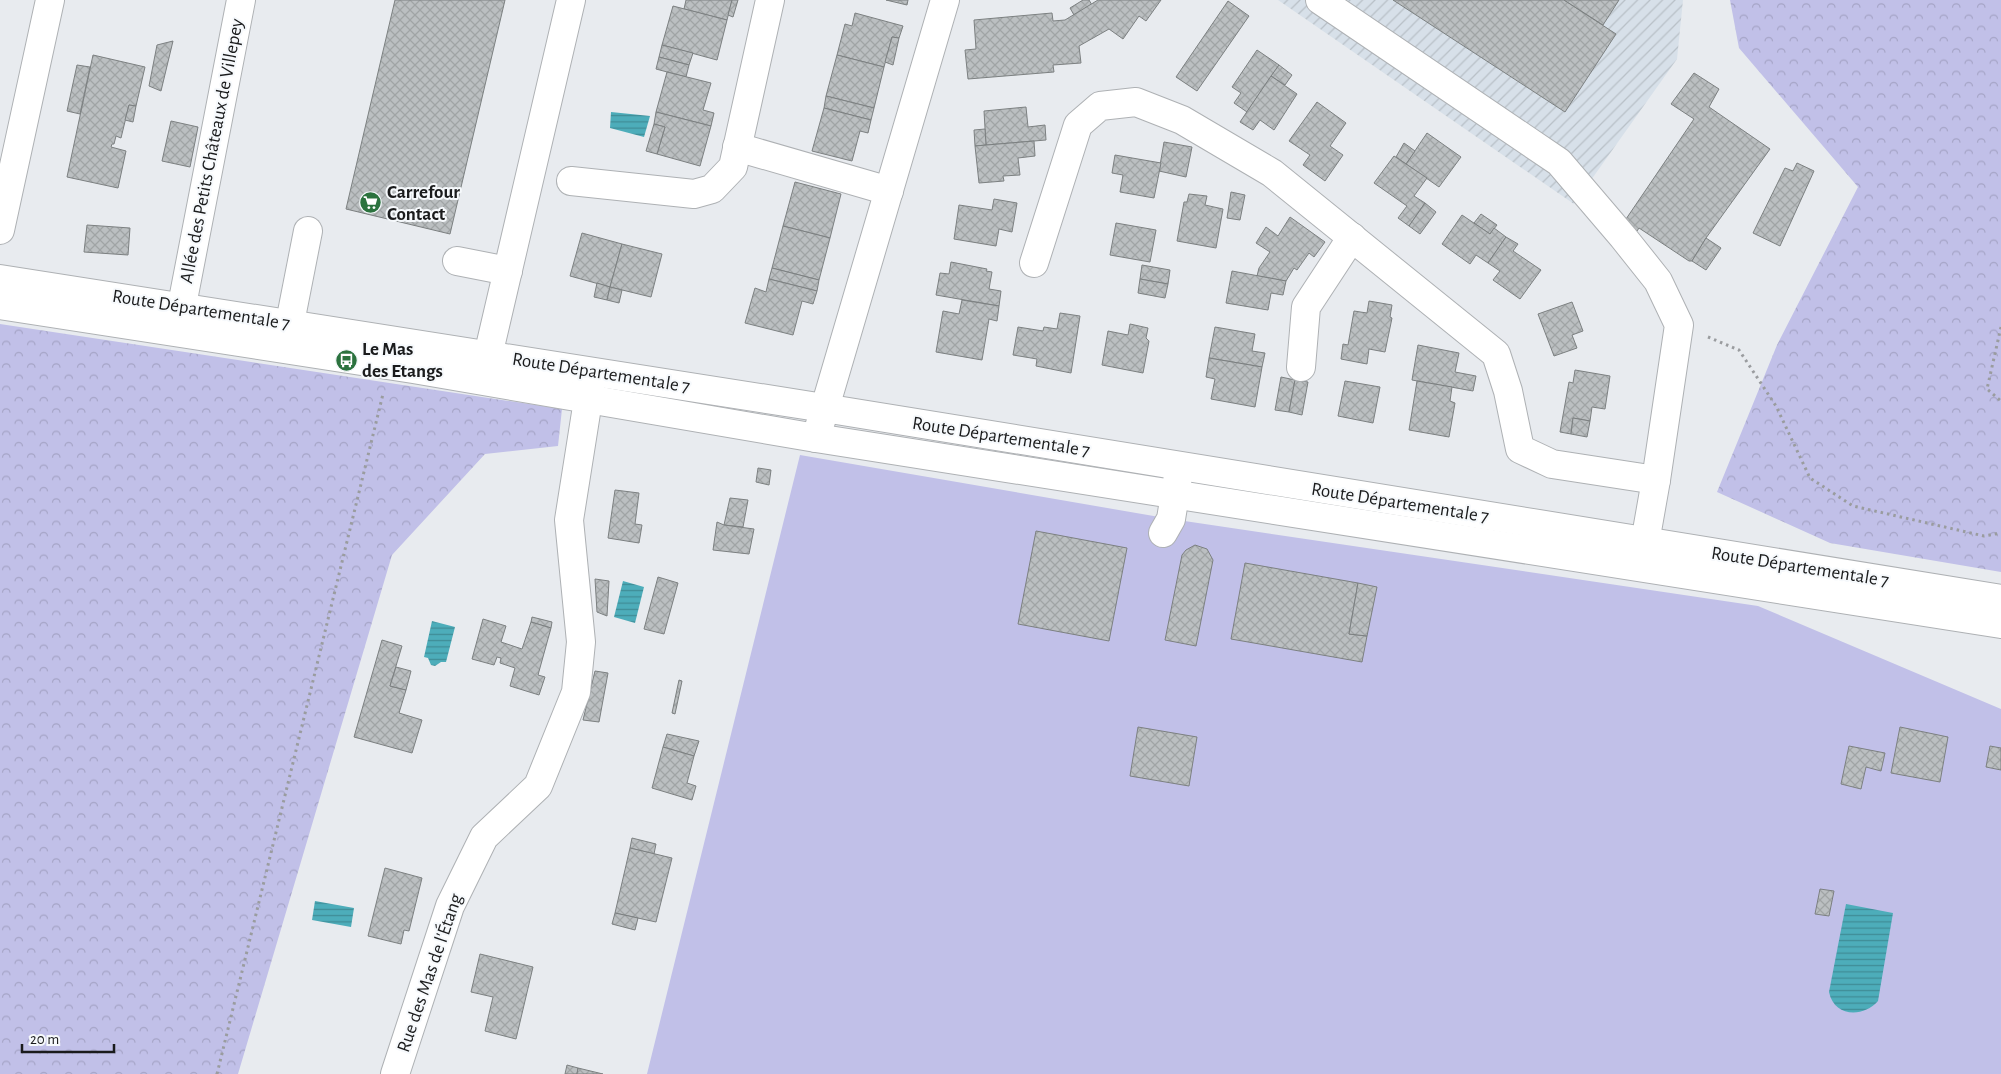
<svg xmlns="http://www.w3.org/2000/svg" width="2001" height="1074" font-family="'Alegreya Sans',sans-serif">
  <defs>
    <pattern id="industrial-furrows" width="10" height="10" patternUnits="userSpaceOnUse" patternTransform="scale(1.25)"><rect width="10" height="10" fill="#d7e0e9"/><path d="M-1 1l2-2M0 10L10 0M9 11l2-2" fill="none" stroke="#b8c0c7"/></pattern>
    <pattern id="forest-crowns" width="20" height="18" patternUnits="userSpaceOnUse" patternTransform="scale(1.25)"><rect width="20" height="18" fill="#c1c0e8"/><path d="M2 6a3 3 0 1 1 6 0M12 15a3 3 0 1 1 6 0" fill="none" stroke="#a5a4c6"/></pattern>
    <pattern id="water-rules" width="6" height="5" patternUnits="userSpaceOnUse" patternTransform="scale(1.25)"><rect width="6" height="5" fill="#4dadba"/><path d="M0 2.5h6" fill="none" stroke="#3f8c96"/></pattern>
    <pattern id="building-cross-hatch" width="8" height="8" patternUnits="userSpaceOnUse" patternTransform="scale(1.25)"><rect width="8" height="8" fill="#bbbfc1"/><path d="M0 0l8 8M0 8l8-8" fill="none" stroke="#a0a4a5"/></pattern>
  </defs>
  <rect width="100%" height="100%" fill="#e8ebef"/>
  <path fill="url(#industrial-furrows)" d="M1278,0h405l-6,59 -103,145z"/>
  <g fill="url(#forest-crowns)">
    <path d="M1730,0h271v572l-171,-29 -113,-51 60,-147 81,-158 -119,-139z"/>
    <path d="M0,324l562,85 -4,37 -73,8 -93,101 -154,519h-238z"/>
  </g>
  <path fill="#c1c0e8" d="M800,455l371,64 587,87 243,103v365h-1354z"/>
  <g fill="url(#water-rules)">
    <path d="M611,112l39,4 -6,21 -34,-9z"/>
    <path d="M623,581l21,6 -9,36 -21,-6z"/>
    <path d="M432,621l23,6 -9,35h-5l-6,4 -4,-1 -3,-7 -4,-1z"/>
    <path d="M315,901l39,7 -3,19 -39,-7z"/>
    <path d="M1846,904l47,9 -15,88c-15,17 -44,16 -49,-9z"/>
  </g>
  <g fill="url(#building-cross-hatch)" stroke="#7c8081">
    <path d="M395,0h110l-55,234 -104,-25z"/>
    <path d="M686,0h46l-5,20 -43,-11z"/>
    <path d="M732,0h6l-5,17 -5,-2z"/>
    <path d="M886,0h22l-1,5z"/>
    <path d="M1083,0h6l3,5 -18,10 -4,-7z"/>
    <path d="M1098,0h63l-15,21 -7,-5 -16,23 -14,-10 -30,17 2,17 -28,2 1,7 -86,7 -3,-29 11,-1 -2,-29 78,-7 1,8 12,-1z"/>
    <path d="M1393,0h171l52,34 -51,78z"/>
    <path d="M1564,0h55l-16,25z"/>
    <path d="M1228,1l21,15 -52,75 -21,-14z"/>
    <path d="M673,6l54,14 -10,40 -55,-15z"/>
    <path d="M855,13l48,13 -4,12 -7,-1 -8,30 -47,-12 8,-31 7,2z"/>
    <path d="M892,37l7,1 -6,27 -8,-3z"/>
    <path d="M173,41l-12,50 -12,-5 8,-41z"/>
    <path d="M662,45l31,8 -4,12 -30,-8z"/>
    <path d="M1257,50l22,15 -32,47 -13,-9 7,-10 -9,-6z"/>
    <path d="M93,55l52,12 -9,39 -7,-1 -8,33 -5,-2 -2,8h-2l-1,3 15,4 -8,37 -51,-11z"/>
    <path d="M837,55l47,12 -10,41 -48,-12z"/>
    <path d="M659,57l30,8 -3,12 -30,-8z"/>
    <path d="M77,65l13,2 -10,47 -13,-3z"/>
    <path d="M1279,65l13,10 -7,10 -14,-9z"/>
    <path d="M667,72l44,11 -8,27 11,3 -3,13 -55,-14z"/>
    <path d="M1694,73l25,16 -10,18 61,42 -64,89 -14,23h-3l-50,-33 -2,3 -13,-9 70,-103 -23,-15z"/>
    <path d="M1271,76l26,18 -23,36 -14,-10 -7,10 -13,-8z"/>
    <path d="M826,96l48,12 -3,12 -47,-12z"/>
    <path d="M1317,102l29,21 -16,23 13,9 -18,26 -22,-16 7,-10 -21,-14z"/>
    <path d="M129,105l7,1 -3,16 -8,-2z"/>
    <path d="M1026,107l2,20 17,-2 1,15 -60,5 -2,-34z"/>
    <path d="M824,108l47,12 -3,13 -8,-2 -8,30 -40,-10z"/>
    <path d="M656,112l55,14 -11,40 -43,-12 8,-27 -11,-3z"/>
    <path d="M171,121l27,6 -8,40 -28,-6z"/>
    <path d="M654,124l11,3 -8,27 -11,-3z"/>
    <path d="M985,129l1,16 -11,1 -1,-16z"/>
    <path d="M1427,133l34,24 -22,30 -33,-23z"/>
    <path d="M1034,141l1,15 -17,2 2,17 -17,1 1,5 -25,2 -4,-37z"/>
    <path d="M1164,142l28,5 -6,30 -27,-6z"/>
    <path d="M1404,143l11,8 -9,13 -10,-7z"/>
    <path d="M1115,155l46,8 -7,35 -34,-6 3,-17 -11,-2z"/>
    <path d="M1394,156l33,22 -13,18 11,7 -16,23 -11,-8 9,-12 -33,-23z"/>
    <path d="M1797,163l17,8 -34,75 -27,-13 32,-65 8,3z"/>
    <path d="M795,182l46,12 -11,44 -47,-12z"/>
    <path d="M1231,192l14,3 -5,25 -13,-2z"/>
    <path d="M1189,194l18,2 -2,9 18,4 -7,39 -39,-7 7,-39h3z"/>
    <path d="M994,199l23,4 -5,29 -13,-3 -3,17 -42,-7 5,-34 33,5z"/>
    <path d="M1425,203l11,9 -16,22 -11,-8z"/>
    <path d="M1481,214l16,11 -7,9 -16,-11z"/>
    <path d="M1462,215l28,19 4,-6 12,9 -18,26 -12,-8 -6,9 -28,-20z"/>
    <path d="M1290,217l35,25 -11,15 -5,-4 -12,17 -3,-2 -8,13 -29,-5 2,-8 11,-16 -14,-9 10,-16 12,9z"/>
    <path d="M1116,223l40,7 -6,32 -40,-7z"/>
    <path d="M87,225l43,3 -2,27 -44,-3z"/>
    <path d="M783,226l47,12 -11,42 -47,-12z"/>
    <path d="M582,233l40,11 -12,43 -40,-11z"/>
    <path d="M1506,237l12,7 -5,7 28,19 -21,29 -27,-19 7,-9 -12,-8z"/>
    <path d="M1706,238l15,10 -15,22 -14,-9z"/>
    <path d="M622,244l40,10 -11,43 -41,-10z"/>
    <path d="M951,262l36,7 -1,2 6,1 -3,17 12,2 -2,15 -63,-11 4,-22 9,1z"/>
    <path d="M1142,265l28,5 -2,14 -28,-5z"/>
    <path d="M772,268l47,12 -2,11 -48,-12z"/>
    <path d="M1232,271l54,10 -3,14 -12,-2 -3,17 -42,-7z"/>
    <path d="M769,279l48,12 -4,13 -11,-3 -9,34 -48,-12 10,-35 11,4z"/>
    <path d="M1140,279l28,5 -3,14 -27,-5z"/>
    <path d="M597,283l13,4 -3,13 -13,-3z"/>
    <path d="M610,287l12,3 -3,13 -12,-3z"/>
    <path d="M962,300l37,6 -2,15 -8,-2 -7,41 -46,-8 7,-41 16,3z"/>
    <path d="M1369,301l23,4 -2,12 2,1 -7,34 -16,-3 -2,15 -26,-5 2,-15 5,1 6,-34 13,2z"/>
    <path d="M1572,302l11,29 -11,4 5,13 -23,8 -16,-42z"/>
    <path d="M1060,313l20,3 -9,57 -35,-7 1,-7 -24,-4 5,-28 25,4 1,-4 13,2z"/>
    <path d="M1130,324l18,4 -2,10 3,3 -6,32 -41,-8 6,-34 20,4z"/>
    <path d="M1215,327l40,7 -3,17 13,2 -3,14 -53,-9z"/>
    <path d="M1418,345l41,8 -4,19 21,4 -3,15 -61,-11z"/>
    <path d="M1209,358l53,9 -7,40 -44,-8 4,-20 -9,-2z"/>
    <path d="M1575,370l35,6 -5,33 -13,-2 -2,14 -17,-3 -2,16 -11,-2 9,-50 4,1z"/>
    <path d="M1281,377l14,3 -6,32 -14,-2z"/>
    <path d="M1295,380l13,2 -6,33 -13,-3z"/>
    <path d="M1345,381l35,6 -7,36 -35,-7z"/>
    <path d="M1417,381l35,6 -2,14 5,2 -6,34 -40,-7z"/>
    <path d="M1573,418l17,3 -3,16 -16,-3z"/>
    <path d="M758,468l13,2 -2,15 -13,-3z"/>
    <path d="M615,490l24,3 -4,31 7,1 -3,18 -31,-5z"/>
    <path d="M730,498l18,2 -5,27 -19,-2z"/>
    <path d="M717,522l7,3 30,4 -5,25 -36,-4z"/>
    <path d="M1036,531l91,17 -18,93 -91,-17z"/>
    <path d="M1195,545l12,4 6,11 -17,86 -31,-6 17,-85 4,-5z"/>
    <path d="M1245,563l113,20 -9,51 18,2 -5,26 -131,-23z"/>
    <path d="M658,577l20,6 -14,51 -20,-5z"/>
    <path d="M595,579l14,2 -2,35 -10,-4z"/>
    <path d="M1358,583l19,4 -10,49 -18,-2z"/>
    <path d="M532,617l20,5 -1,6 -20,-6z"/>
    <path d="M483,619l23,7 -5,16 21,7 9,-27 20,6 -13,47 7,2 -6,18 -29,-9 5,-18 -15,-5 1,-5 -4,-1 -3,8 -22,-6z"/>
    <path d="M382,640l20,6 -12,40 16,4 -7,23 23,7 -10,33 -58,-16z"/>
    <path d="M396,667l15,4 -5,19 -16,-4z"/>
    <path d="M595,671l13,2 -9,49 -16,-2z"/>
    <path d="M679,680l3,1 -7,33 -3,-1z"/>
    <path d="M1138,727l59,10 -8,49 -59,-10z"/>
    <path d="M1900,727l48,10 -8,45 -49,-9z"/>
    <path d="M667,734l32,7 -5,15 -31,-9z"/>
    <path d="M1849,746l36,7 -4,18 -15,-4 -5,22 -20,-5z"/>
    <path d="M1990,746l11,2v22l-15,-3z"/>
    <path d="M663,747l31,9 -7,27 9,3 -4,14 -40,-12z"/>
    <path d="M632,838l24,6 -2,10 -24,-6z"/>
    <path d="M630,848l42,10 -16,64 -41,-9z"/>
    <path d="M385,868l37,10 -13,53 -5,-1 -3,14 -33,-8z"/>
    <path d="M1820,889l14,2 -5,25 -14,-2z"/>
    <path d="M615,913l23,5 -3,12 -23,-6z"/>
    <path d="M480,954l53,13 -17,72 -31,-8 8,-34 -22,-5z"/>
    <path d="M567,1065l11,3 -1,6h-12z"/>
    <path d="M578,1068l25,6h-26z"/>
  </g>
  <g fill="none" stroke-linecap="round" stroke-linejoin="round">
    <defs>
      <g id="minor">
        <path d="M1320,0l239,162 64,75 35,44 21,44 -23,155 -15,85"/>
        <path d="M737,147l152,44"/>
        <path d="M571,181l123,13 18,-5 21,-22 37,-167"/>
        <path d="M0,230l50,-230"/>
        <path d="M457,261l51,10"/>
        <path d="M1034,263l44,-138 22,-19 36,-4 46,18 90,53 224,181 12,37 12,58 32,15 104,16"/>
        <path d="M177,331l64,-331"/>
        <path d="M285,348l23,-117"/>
        <path d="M1301,367l5,-60 46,-70"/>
        <path d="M483,377l88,-377"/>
        <path d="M816,438l129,-438"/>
        <path d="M1163,533l8,-14 8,-49"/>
        <path d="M395,1074l55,-168 34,-69 54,-51 38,-94 5,-50 -12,-122 23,-145"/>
      </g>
      <g id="major">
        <path d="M0,279l824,129 1177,191"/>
        <path d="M0,305l413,64 403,69 1185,186"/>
      </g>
    </defs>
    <use href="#minor" stroke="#aeb1b4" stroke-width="30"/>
    <use href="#major" stroke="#aeb1b4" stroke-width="30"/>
    <g stroke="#9a9c9f" stroke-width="3" stroke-dasharray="2.5 4" stroke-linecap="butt">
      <path d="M2001,327l-14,62 14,12"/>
      <path d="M1708,337l31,13 37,56 34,72 43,28 131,30 17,-3"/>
      <path d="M217,1074l166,-680"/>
    </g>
    <use href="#minor" stroke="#fff" stroke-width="28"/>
    <use href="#major" stroke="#fff" stroke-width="28"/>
  </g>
  <defs>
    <symbol id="supermarket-disc" viewBox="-11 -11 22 22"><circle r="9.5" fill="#2b723e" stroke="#f6f9fc"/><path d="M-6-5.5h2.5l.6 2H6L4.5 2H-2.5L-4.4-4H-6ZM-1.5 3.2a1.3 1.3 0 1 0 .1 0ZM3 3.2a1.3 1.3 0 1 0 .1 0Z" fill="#fff"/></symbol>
    <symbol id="bus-disc" viewBox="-11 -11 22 22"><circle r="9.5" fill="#2b723e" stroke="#f6f9fc"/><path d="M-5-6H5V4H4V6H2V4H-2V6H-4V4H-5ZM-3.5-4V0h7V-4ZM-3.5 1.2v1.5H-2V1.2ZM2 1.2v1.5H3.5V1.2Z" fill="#fff"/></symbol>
  </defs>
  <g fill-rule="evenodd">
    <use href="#supermarket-disc" x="358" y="190" width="25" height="25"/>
    <use href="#bus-disc" x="334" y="348" width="25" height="25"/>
  </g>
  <g text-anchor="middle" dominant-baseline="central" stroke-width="4" stroke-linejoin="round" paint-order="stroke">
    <g font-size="19" fill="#1a1b1c" stroke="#f6f9fc">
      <text transform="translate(212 151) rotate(-79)">Allée des Petits Châteaux de Villepey</text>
      <text transform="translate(201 310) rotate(9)">Route Départementale 7</text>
      <text transform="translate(601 373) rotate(9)">Route Départementale 7</text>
      <text transform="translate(1001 437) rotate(9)">Route Départementale 7</text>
      <text transform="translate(1400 503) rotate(9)">Route Départementale 7</text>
      <text transform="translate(1800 567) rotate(9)">Route Départementale 7</text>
      <text transform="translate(430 973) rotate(-71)">Rue des Mas de l'Étang</text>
    </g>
    <g font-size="19" font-weight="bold" fill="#1a1b1c" stroke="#f6f9fc" text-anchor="start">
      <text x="387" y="192">Carrefour<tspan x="387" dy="22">Contact</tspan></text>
      <text x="362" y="349">Le Mas<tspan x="362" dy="22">des Etangs</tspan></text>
    </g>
  </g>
  <path d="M22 1044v8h92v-8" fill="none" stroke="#1a1b1c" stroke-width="2.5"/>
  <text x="30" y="1044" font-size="15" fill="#1a1b1c" stroke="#f6f9fc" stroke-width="4" paint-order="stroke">20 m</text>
</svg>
